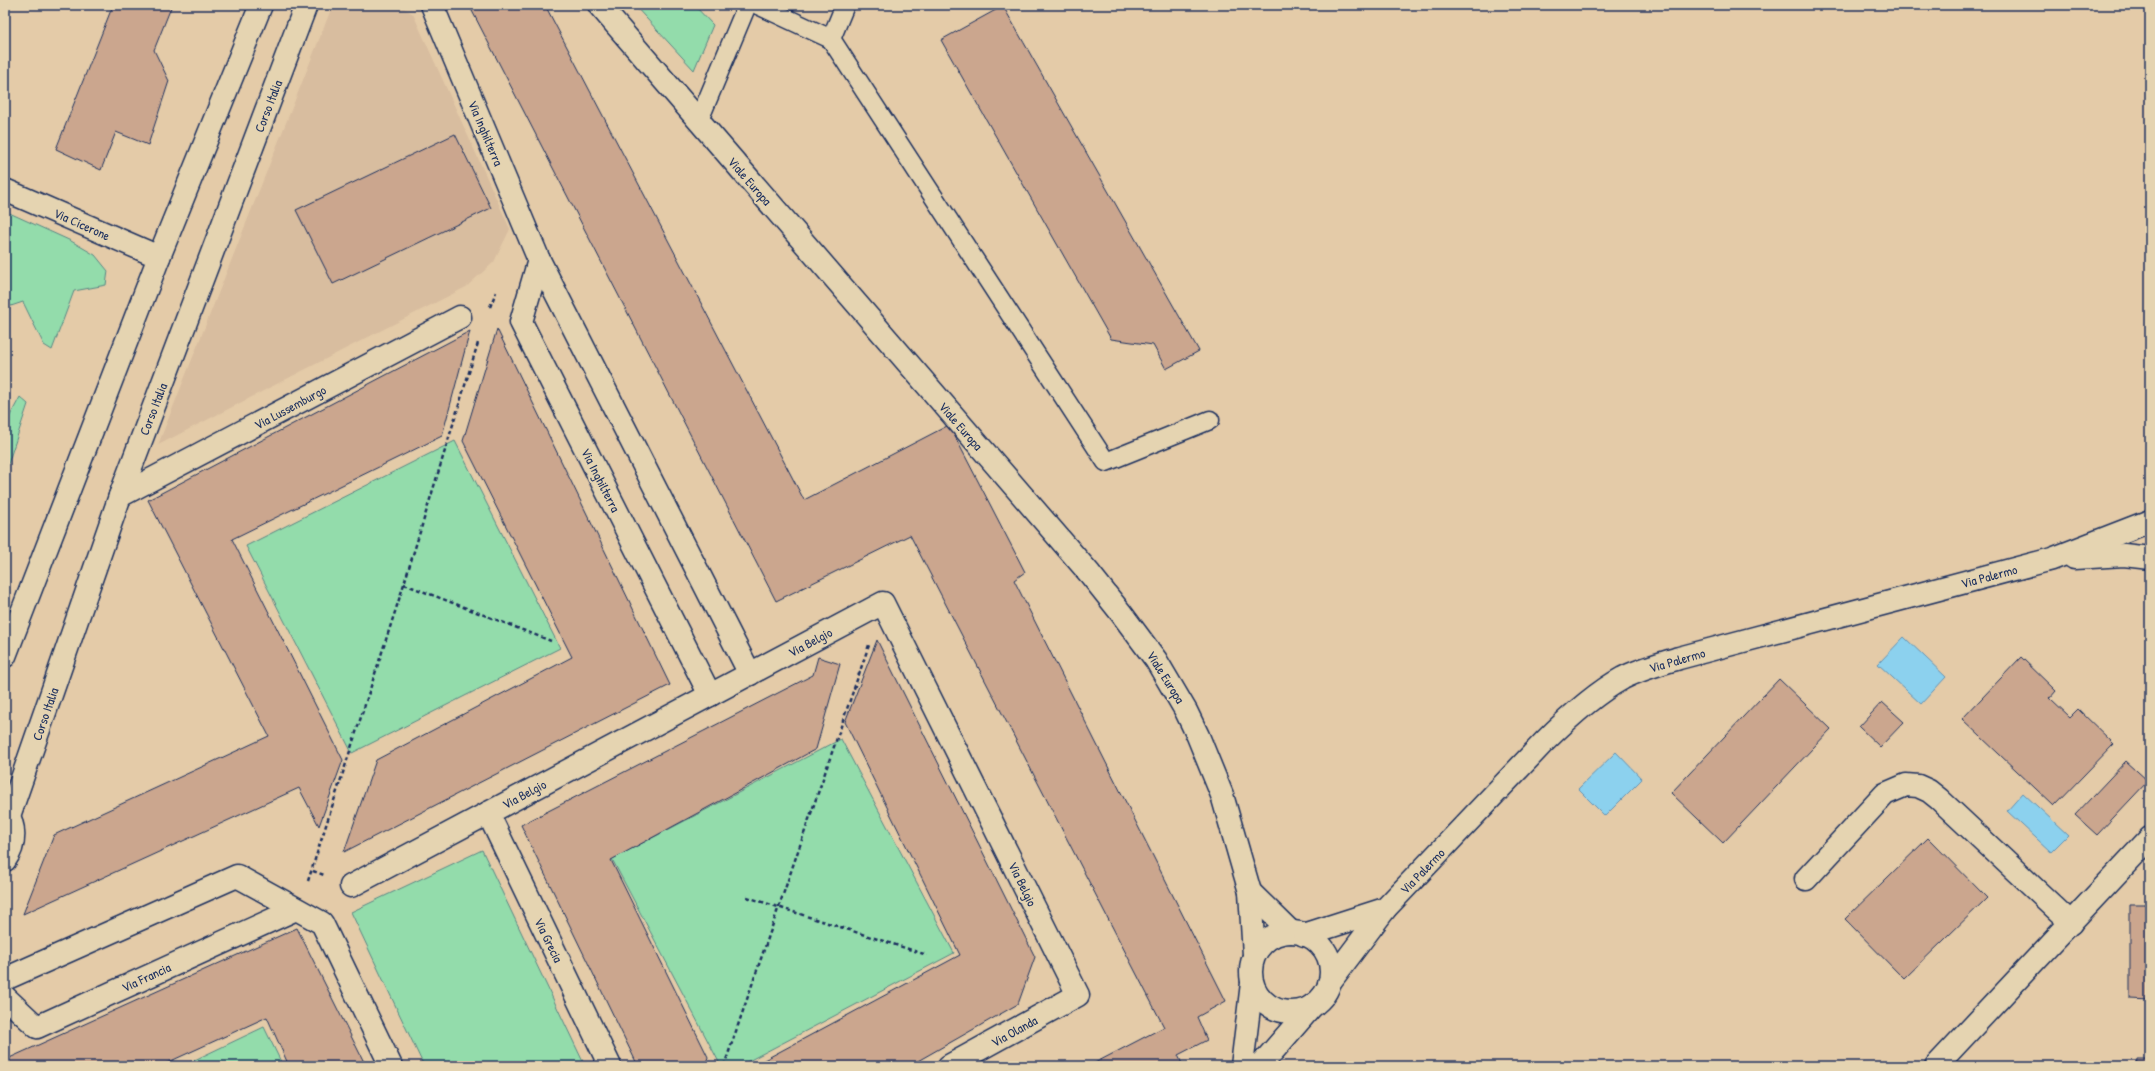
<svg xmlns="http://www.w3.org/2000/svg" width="2155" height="1071" font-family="'Patrick Hand',sans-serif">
  <rect width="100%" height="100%" fill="#e4cba8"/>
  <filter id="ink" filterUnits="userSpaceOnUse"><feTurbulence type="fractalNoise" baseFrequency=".025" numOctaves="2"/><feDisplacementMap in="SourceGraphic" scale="8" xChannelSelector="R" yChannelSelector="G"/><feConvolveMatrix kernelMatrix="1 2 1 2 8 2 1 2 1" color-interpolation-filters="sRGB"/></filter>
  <g filter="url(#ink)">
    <path fill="#d8bd9f" d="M340,5h59l14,9 97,215 -16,33 -28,25 -308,158 172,-433z"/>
    <g fill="#93dcab" stroke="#578684">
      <path d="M634,5h60l19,20 -19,45z"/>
      <path d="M5,211l66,30 24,14 13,16 -2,14 -32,6 -22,59 -8,-5 -21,-43 -18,6z"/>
      <path d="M20,397l8,7 -23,69v-48z"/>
      <path d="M455,441l105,207 -208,105 -106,-207z"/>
      <path d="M841,739l113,214 -215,113h-18l-109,-207z"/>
      <path d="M482,850l103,216h-161l-73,-154z"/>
      <path d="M264,1027l19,39h-101z"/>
    </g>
    <g fill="#8cd1ee" stroke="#5f90b4">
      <path d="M1904,637l42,40 -25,27 -43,-40z"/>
      <path d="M1616,752l26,27 -37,37 -27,-27z"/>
      <path d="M2023,793l45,42 -17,17 -44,-41z"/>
    </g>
    <g fill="#cba68e" stroke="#1b2f5e">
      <path d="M113,5h59l-18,45 15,31 -21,64 -32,-13 -15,38 -45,-21z"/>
      <path d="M469,5h76l259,495 145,-75 76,147 -11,8 212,421 -29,16 10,23 -29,15 5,11h-94l75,-39 -254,-492 -134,66z"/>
      <path d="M1003,6l196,345 -33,18 -13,-24 -42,-6 -170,-299z"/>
      <path d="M455,134l36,74 -158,76 -37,-74z"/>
      <path d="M497,329l173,356 -326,167 32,-92 196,-103 -109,-216z"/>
      <path d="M470,331l-28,105 -210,103 111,221 -24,66 -20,-38 -276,126 31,-79 215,-99 -121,-236z"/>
      <path d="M877,640l158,317 -17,47 -109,62h-156l207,-111 -115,-233z"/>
      <path d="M818,657l22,7 -24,85 -205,111 97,197 -3,9h-67l-117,-241 292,-150z"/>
      <path d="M2021,657l35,34 -6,7 20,19 8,-8 36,35 -60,62 -92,-87z"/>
      <path d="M1779,679l52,50 -108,114 -52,-50z"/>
      <path d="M1882,702l22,20 -24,25 -21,-20z"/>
      <path d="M2126,761l22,20 -51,54 -22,-20z"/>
      <path d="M1928,838l59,60 -83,81 -59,-60z"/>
      <path d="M2130,904h20v96l-20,-1z"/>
      <path d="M297,928l69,138h-77l-22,-49 -107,49h-155v-6z"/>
      <path d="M2138,1059h12v7h-13z"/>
    </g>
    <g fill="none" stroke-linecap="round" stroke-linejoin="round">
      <defs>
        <g id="lane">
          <path d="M758,5l73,34 14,-34"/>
          <path d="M831,39l275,423 104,-42"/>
          <path d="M699,120l48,-115"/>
        </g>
        <g id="street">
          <path d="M432,5l107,255 211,414"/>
          <path d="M599,5l491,569 31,39 35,47 30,51 12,25 24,59 28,97 4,63"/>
          <path d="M5,190l154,67"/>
          <path d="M539,260l-18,62 189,373"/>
          <path d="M120,496l340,-179"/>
          <path d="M2074,558l50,-3 26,3"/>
          <path d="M5,656l154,-399 102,-252"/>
          <path d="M5,810c11,15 11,35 0,50"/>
          <path d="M488,813l122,253"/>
          <path d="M9,816l111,-320 186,-491"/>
          <path d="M1806,879l79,-85 21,-9 12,1 11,5 10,8 132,124"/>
          <path d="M351,886l532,-283 195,392 -129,71"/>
          <path d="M1250,892l41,40"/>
          <circle cx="1291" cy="972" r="40"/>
          <path d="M1304,935l81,-26"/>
          <path d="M5,979l232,-103 85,47 69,143"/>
          <path d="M1329,983l56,-74 159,-167c24,-24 50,-48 79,-64 18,-9 37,-14 56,-20l373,-99 98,-38"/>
          <path d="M5,997l32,30 259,-118"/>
          <path d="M1242,1066l10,-83"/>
          <path d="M1260,1066l53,-61"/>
          <path d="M1936,1066l214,-228"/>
        </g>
      </defs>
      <use href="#lane" stroke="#1b2f5e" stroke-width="21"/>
      <use href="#street" stroke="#1b2f5e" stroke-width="25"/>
      <g stroke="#1b2f5e" stroke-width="2.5" stroke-dasharray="4 3" stroke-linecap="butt">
        <path d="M490,307l6,-15"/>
        <path d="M404,584l147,57"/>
        <path d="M313,871l11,4"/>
        <path d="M308,881l96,-297 74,-241"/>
        <path d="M747,897l180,58"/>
        <path d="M724,1066l145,-421"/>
      </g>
      <use href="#lane" stroke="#e5d4b1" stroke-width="18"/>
      <use href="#street" stroke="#e5d4b1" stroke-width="22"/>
    </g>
  </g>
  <g text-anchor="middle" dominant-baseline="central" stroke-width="4" stroke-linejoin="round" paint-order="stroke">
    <g font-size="13" fill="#1b2f5e" stroke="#e5d4b1">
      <text transform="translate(268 106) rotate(-69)">Corso Italia</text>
      <text transform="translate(486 133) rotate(67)">Via Inghilterra</text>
      <text transform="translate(750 181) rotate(49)">Viale Europa</text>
      <text transform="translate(82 224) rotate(24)">Via Cicerone</text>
      <text transform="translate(290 407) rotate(-28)">Via Lussemburgo</text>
      <text transform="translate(153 409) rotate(-69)">Corso Italia</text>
      <text transform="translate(961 426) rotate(49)">Viale Europa</text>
      <text transform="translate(601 480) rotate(63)">Via Inghilterra</text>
      <text transform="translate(1989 576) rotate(-15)">Via Palermo</text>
      <text transform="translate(810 642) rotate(-28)">Via Belgio</text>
      <text transform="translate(1677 660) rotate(-16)">Via Palermo</text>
      <text transform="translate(1166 677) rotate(58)">Viale Europa</text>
      <text transform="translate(45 714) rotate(-71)">Corso Italia</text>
      <text transform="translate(524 794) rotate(-28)">Via Belgio</text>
      <text transform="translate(1422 871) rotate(-46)">Via Palermo</text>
      <text transform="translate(1023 884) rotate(64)">Via Belgio</text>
      <text transform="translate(549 940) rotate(64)">Via Grecia</text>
      <text transform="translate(146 977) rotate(-25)">Via Francia</text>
      <text transform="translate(1014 1031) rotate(-29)">Via Olanda</text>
    </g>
  </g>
  <rect width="2155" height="1071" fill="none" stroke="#e5d4b1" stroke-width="20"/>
  <rect x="10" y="10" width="2135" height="1051" fill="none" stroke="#1b2f5e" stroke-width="1.5" filter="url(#ink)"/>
</svg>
